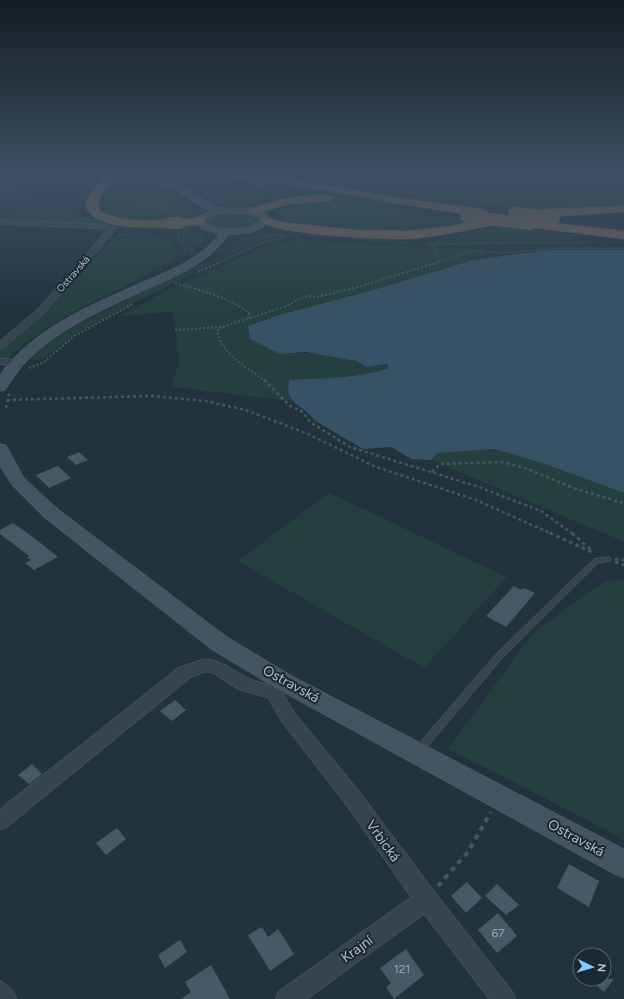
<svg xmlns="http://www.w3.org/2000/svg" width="624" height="999" font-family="Figtree,sans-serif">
  <rect width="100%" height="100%" fill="#22333e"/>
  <g fill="#243f3d">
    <path d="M0,174h101l-9,8h-15l2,-5 -17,-1 -14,4 3,1 -23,16 -28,-2z"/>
    <path d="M120,174l17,3 -2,4 31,10 28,19v2l-14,7h-52l-16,-4 -9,-10z"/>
    <path d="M167,174h38l35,8 26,9c-3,18 -34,16 -48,12 -7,-2 -15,-9 -21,-13 -10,-6 -19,-11 -30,-16z"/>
    <path d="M295,174h329v32h-45l-56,5 -5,-4 -67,-8z"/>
    <path d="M79,201l-9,16h16l16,6 -1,1 -99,-4 11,-10 44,-8z"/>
    <path d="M328,202l25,2 112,18 -57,12 -120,-13 -6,-2 -6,-7c10,-9 38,-9 52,-10z"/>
    <path d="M238,211l20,5 2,3c-4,16 -43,9 -54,6l-3,-6 4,-3z"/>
    <path d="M509,224l14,5 56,6 3,4c-28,1 -56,3 -85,4 -28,0 -56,-1 -84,0 -54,1 -104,-16 -157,-1 -60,29 -119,59 -177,90 -16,9 -28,26 -46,29l-3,-4 35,-27 130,-64 24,-8 11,-5 4,-12 9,-5 26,-3 51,2 94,7h14z"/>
    <path d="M181,227l26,9c-2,6 -10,9 -16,11l5,4 -8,5 1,-10 -6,-6z"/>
    <path d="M146,233l22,8 10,10 -3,7c-55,35 -120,56 -168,101h-7v-8l47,-41 27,-31 40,-41h12z"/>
    <path d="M297,240l106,7 67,1 20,6 -117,36 -94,25 -31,11 32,28c27,-2 63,-2 86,13l21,-3 2,4c-32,11 -66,10 -99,12l-3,10 5,11 -120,-14 7,-27 -6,-48 -54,4 66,-34 69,-30 18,-8z"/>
    <path d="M494,449l51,15 79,29v49l-193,-82 6,-7z"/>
    <path d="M329,493l178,84 -83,91 -186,-107z"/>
    <path d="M624,579v261l-100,-53 -76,-38 85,-116 72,-52z"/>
  </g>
  <path fill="#355266" d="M548,250h76v243l-79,-29 -51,-15 -57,4 -6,7 -19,-1 -21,-12 -28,2 -49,-29c-11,-17 -30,-14 -25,-40 33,-2 68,-1 100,-12l-2,-4 -21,3 -10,-6 -50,-9 -26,2 -30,-15 -2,-13 31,-11 94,-25 100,-30z"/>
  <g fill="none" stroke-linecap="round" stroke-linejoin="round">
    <path stroke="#355266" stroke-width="2" d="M0,189l62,-15"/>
  </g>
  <g fill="#465964">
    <path d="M79,452l9,8 -12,5 -9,-8z"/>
    <path d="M58,466l13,12 -22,10 -13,-13z"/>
    <path d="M13,523l20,14 25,20 -24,13 -9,-7 6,-3 -4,-2 2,-2 -29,-22v-4z"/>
    <path d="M514,586l8,4 2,-2 11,5 -29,34 -20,-11z"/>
    <path d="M175,700l11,10 -14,11 -12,-10z"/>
    <path d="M32,764l10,10 -13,10 -11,-9z"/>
    <path d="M117,828l9,11 -20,16 -10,-12z"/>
    <path d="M569,864l30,17 -10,26 -32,-19z"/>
    <path d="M467,882l15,16 -16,15 -15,-17z"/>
    <path d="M497,884l22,21 -13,10 -21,-19z"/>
    <path d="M498,913l19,23 -20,17 -19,-23z"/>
    <path d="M262,927l6,10 10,-8 16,25 -24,17 -22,-36z"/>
    <path d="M180,940l7,12 -22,16 -7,-13z"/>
    <path d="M406,949l18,26 -30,24 -8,-12 5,-4 -11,-15z"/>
    <path d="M211,965l19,34h-49l10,-7 -6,-10z"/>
    <path d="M589,979h25l-10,13z"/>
  </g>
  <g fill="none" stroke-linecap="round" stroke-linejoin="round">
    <defs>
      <path id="lane" d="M608,557h2l1,2 -1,2 -12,2 -95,94 -81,96 -3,1 -3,-1 -1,-3 1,-3 81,-94 97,-94z"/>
      <g id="street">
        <path d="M0,220l103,4 14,4 -73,85 -41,35 -3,1v-8l38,-32 70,-80 -108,-5z"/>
        <path d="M0,358l17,2 5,3 -5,3 -17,-2z"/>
        <path d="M204,659c18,0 30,13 46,20 6,3 14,4 21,6 6,-7 9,-11 19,-8l2,5 -9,12 11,18 64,78 76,101 78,100 4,8h-27l-65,-85 -117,85h-32l4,-8 132,-94 -67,-95 -62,-80 -14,-24 -30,-9 -27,-17h-7l-14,6 -183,149 -7,3v-21l178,-141z"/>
        <path d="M0,981c9,4 13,9 17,18h-17z"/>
      </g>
      <g id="secondary">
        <path d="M134,174h12l31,10 43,24h29l18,6 3,6c-9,13 -26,15 -41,14 -21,31 -58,44 -91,59 -42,20 -89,40 -119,77 -5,6 -9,14 -14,20l-5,1c0,-4 0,-11 0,-15 3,-8 12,-15 17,-21 35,-35 82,-53 126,-73 27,-12 58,-23 76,-48l-17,-5 -7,-6 2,-6 13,-6 -39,-23 -36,-12zM226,213l22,1 12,4v2c-12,12 -41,12 -55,2v-2l6,-4z"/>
        <path d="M0,444l6,1 18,33 35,32 168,127 65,39 332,173v29l-10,-4 -338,-186 -65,-39 -166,-131 -33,-33 -12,-19z"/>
      </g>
      <g id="highway">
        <path d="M106,174h11l-13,16 -6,13 2,8c21,11 47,10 70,8 10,3 22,-3 33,-1l2,3 -2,3 -4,1c-22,2 -104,10 -113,-18 -2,-9 15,-27 20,-33z"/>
        <path d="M223,174l23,1 -1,-1h21l135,24 81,11 4,2 2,2 -2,2 -4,2 -81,-13 -140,-25 7,2 1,2 -5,3 -40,-10z"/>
        <path d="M311,195h19l6,3 -6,3 -39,3 -38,10 -4,-1 -2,-2 2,-2 32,-10z"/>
        <path d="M624,206v6l-78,5 -4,-2 -2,-2 2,-2 4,-2z"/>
        <path d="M265,216l12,5 14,2 67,7 51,1 41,-5 40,-8 4,1 2,3 -2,3 -4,1c-27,5 -54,11 -81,13 -22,1 -140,-4 -150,-19l2,-3z"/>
        <path d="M530,220l94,11v8l-98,-12 -2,-3 2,-3z"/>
      </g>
    </defs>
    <use href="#lane" stroke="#54626c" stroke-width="1"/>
    <use href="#street" stroke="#54626c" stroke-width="1"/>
    <use href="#secondary" stroke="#54626c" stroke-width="1"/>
    <use href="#highway" stroke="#414f59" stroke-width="1"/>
    <g stroke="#425b59" stroke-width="1.5" stroke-dasharray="1.5 1.5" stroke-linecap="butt">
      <path d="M407,174l135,8 82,1"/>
      <path d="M341,180l108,8 175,6"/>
      <path d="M121,189c10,15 34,16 50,21"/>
      <path d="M136,199l-1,-2 6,-5"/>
      <path d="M119,235l10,-2"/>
      <path d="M177,235l8,12 1,8"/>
      <path d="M427,244l165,-2"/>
      <path d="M433,245l6,17"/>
      <path d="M216,264l43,-20 27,-7"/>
      <path d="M433,264l37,-12 9,-1 20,2 61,-5h64"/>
    </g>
    <g stroke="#425b59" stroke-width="2" stroke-dasharray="2 2" stroke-linecap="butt">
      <path d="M198,272l20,-9"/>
      <path d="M175,283c26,8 53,13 74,30l-1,5"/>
      <path d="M222,327l-5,4c4,23 31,37 48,50"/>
      <path d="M175,330l47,-3 65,-21 14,-8 9,-2 7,1 37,-9 82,-25"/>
      <path d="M29,368l15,-6 30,-26 59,-32"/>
    </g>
    <g stroke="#425b59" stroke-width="2.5" stroke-dasharray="3 3" stroke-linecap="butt">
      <path d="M264,380l26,26 13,6 7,10 40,25 126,39 65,25 32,23"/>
      <path d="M7,400l145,-4 53,5 41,9 62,24 68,33 100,33 76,34"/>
      <path d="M6,408l3,-14"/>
      <path d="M432,472l8,-8 63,-2 25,7 45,19 51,15"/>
    </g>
    <g stroke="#425b59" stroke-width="3" stroke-dasharray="3.5 3.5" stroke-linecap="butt">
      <path d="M550,533l44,20"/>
      <path d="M572,533l19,17"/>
      <path d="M615,559l9,1"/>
      <path d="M615,562l9,3"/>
    </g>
    <path stroke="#425b59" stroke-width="4" stroke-dasharray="5 5" stroke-linecap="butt" d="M438,886l30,-34 23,-40"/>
    <use href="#lane" fill="#36444e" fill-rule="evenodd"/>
    <use href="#street" fill="#36444e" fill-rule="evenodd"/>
    <use href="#secondary" fill="#445461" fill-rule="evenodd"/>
    <use href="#highway" fill="#746153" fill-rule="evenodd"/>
    <defs>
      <g id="highway-bridge">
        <path d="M514,213l40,5"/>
        <path d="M466,216l64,8"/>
        <path d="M170,223h9"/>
      </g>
    </defs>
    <use href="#highway-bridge" stroke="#414f59" stroke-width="12" stroke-linecap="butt"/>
    <use href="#highway-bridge" stroke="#746153" stroke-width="12"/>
  </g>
  <linearGradient id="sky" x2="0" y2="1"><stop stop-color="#131c22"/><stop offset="0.55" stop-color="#3e5063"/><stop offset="1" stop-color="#3e5063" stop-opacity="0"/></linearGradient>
  <rect width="624" height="314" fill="url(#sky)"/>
  <g text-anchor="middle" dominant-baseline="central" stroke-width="4" stroke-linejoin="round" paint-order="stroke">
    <g font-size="10" fill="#b2bfc9" stroke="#1b2933">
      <text transform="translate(73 274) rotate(-49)">Ostravská</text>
    </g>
    <g font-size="12" fill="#97a6b0">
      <text x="498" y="933">67</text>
      <text x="402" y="969">121</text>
    </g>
    <g font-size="14" fill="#b2bfc9" stroke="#1b2933">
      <text transform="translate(291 684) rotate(29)">Ostravská</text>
      <text transform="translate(576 838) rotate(29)">Ostravská</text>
      <text transform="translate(383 841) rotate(54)">Vrbická</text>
      <text transform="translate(357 949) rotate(-36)">Krajní</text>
    </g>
  </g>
  <g transform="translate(592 967) rotate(95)"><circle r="19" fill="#1b2933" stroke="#57656f"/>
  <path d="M0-3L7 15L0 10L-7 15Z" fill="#83c9fd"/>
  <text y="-6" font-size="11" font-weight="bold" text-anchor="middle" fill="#b2bfc9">N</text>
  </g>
</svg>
